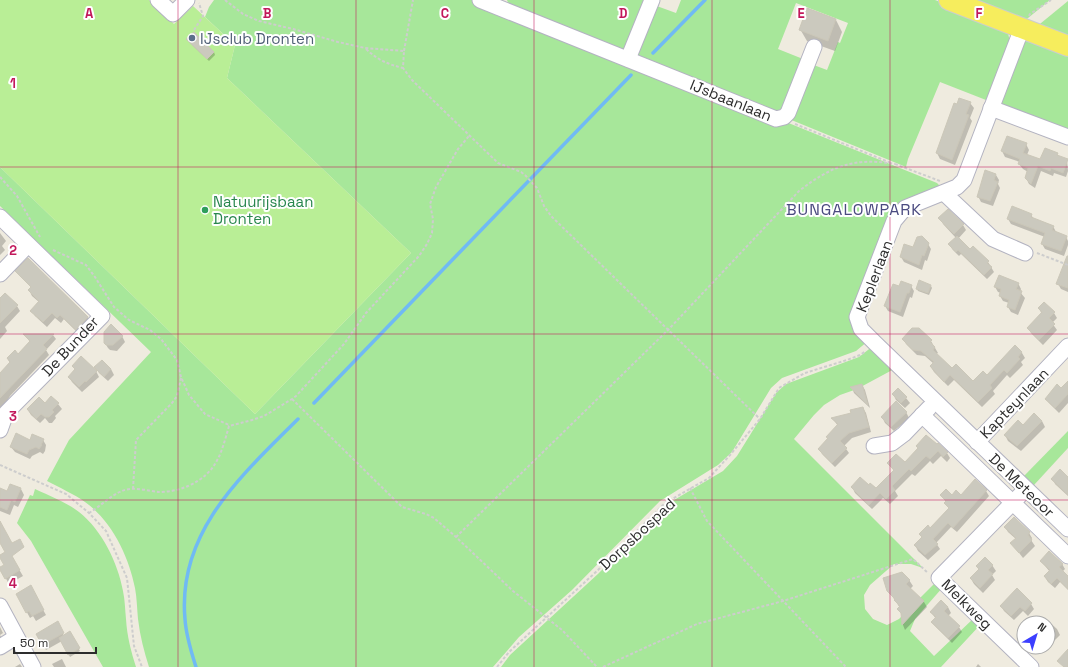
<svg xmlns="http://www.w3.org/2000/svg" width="1068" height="667" font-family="'Space Grotesk',sans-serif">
  <rect width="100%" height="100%" fill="#efebdf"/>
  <g fill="#a7e79a">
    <path d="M214,0h258l304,124 10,-2 151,61 3,3 -56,47 -34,89 18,19 -12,10 -74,27 -11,10 -39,64 -14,13 -58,36 -88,89 -53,47 -26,30h-344c-5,-16 -9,-31 -11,-48 -1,-10 -1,-20 -3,-31 -6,-31 -23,-67 -50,-86 -11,-8 -25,-14 -38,-21l22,-41 82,-88 -151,-146v-39l255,247 156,-161 -184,-175 8,-33 -30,-28 4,-10z"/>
    <path d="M507,0h136l3,1 -22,48 -2,1 -113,-45z"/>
    <path d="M681,0h254l68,26 4,4 3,11 -24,59 -46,-18 -32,77 -2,8 -117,-48 22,-55 16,6 11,-28 2,1 8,-20 -52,-20 -18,46 25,10 -19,50 -5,4 -138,-54 -3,-4 -1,-5 17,-45 22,8z"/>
    <path d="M962,0h88l-28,23z"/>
    <path d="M1068,1v40l-33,-13z"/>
    <path d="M1028,40l40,13v78l-70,-27 24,-61z"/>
    <path d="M873,346l23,22 -39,21 -17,6 -16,10 -10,10 -20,24 129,129 -12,-4h-17l-24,21 -6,10 1,14 8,10 14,6 12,-6 38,-38 6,6 -28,32 -5,12 24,25 40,-38 7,6 -40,43h-440l9,-12 89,-82 65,-67 59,-35 14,-15 39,-63 10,-9 73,-27z"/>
    <path d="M1068,431v17l-34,37 -10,-9z"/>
    <path d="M35,489c15,7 31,13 44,23 23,18 39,51 44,79 2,9 2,19 3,28 1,17 5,32 10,48h-33l-72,-126 -14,-18 13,-28 3,1z"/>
  </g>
  <path fill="#b9ee96" d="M0,0h149l25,24 19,-18 42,39 -8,33 184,175 -156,161 -255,-247z"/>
  <g fill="#0003">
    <path d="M808,9l28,11 6,12 -7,19 -28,-10 -7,-12z"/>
    <path d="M189,42l25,10 1,3 -6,6z"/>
    <path d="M970,103l4,5 -4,10 2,3 -17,44 -15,-6 -3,-6 20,-48z"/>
    <path d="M1026,144l3,6 -2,5 14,6 16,-7 2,3 8,3 1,11 -2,6 -12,-4 -1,3 -12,-5 -6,17 -6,-4 -3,-6 2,-6 -5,-3 -4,-5 1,-2 -15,-5 -3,-6z"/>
    <path d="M996,175l3,5 -1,4 2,4 -7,18 -12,-4 -3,-6z"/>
    <path d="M1031,215l3,4 19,7 3,6 10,5 2,4v4l-4,11 -19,-7 -3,-5 3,-7 -34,-13 -3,-5z"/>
    <path d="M940,218l23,7 3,5 -8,9 13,11 17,12 6,10 -7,7 -26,-25 -2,2 -7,-7 -2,-5 6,-6 -13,-14z"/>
    <path d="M0,233l6,8 -4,5 3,4 -5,5z"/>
    <path d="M928,244l3,5 -4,12 -2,-1 -3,10 -18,-8 -3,-5 13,-8z"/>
    <path d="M28,260l60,58 3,5 -12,11 -15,-15 -3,4 -6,-5 -8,9 -12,-11 -3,-5 7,-9 -7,-6 -3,-6 3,-2 -12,-12 -3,-5z"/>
    <path d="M1068,274v18l-7,-3 -3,-5z"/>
    <path d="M1018,283l3,6 -1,3 5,6 -7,17 -7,-3 -3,-5 1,-4 -6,-2 -3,-5 1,-3 -3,-1 -3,-5z"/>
    <path d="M911,286l3,5 -2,7 -2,-1 -7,20 -15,-6 -3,-5 15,-19z"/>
    <path d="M931,286l1,2 -3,7 -11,-4 -1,-2z"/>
    <path d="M0,300l17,6 3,5 -15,16 2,4 -7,8z"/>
    <path d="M1039,309l15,4 3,5 -5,5 5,7 -14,15 -12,-12 -3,-5 14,-14z"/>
    <path d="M25,335h28l3,4 -10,11 3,5 -39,41 -10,17v-39l10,-11 -2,-4 10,-4 12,-13z"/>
    <path d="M122,336l3,6 -8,9 -7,-1 -2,-2 -3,-5z"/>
    <path d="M903,339l28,2 7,12 -2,1 16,16 21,12 14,-6 28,-29 7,6 3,5 -4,4 2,3 -13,13 -3,-3 -14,16 2,3 -13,13 -28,-27 -6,6 -14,-14 -3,-5 3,-3 -9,-8 -8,-1 -11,-11z"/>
    <path d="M73,366l23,5 3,6 -17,15 -10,-10 -3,-5 6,-7z"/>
    <path d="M95,367l16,2 3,6 -6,6 -9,-8z"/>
    <path d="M862,385l3,5 5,18 -16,-15 -2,-5z"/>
    <path d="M1068,387v16l-9,10 -9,-9 -4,-5z"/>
    <path d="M898,389l8,9 4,5 -5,5 -9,-8 -3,-6z"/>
    <path d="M52,397l6,7 4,5 -7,7 1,2 -4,5h-3l-4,-5 -5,5 -9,-8 -3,-5 17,-6z"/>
    <path d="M863,408l3,5 5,19 -19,6 -8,8 5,7 -14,14 -13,-13 -3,-5 10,-10 9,-13 -5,-7 19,-6z"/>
    <path d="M906,412l3,6 -15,13 -9,-8 -3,-6z"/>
    <path d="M1042,421l3,6 -24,24 -13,-10 -3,-6 18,-9z"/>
    <path d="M43,440l3,5 -1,6 -2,3 -3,-2 -8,4 -2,3 -15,-7 -4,-5 19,-6z"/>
    <path d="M917,446l30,7 3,5 -3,4 -6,-6 -8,8 -3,-3 -15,15 -3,-2 -17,17 3,5 -8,8 -7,-6 -11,11 -17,-16 -3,-6h17l7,3 18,-19 -6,-8h17l14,-14z"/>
    <path d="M1068,478v18l-13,-12 -2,-5z"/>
    <path d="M975,481l11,10 3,5 -32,36 -6,-5 -15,16 4,6 -12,11 -10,-9 -3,-6 34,-37 -3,-5v-1l-5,-7 20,1z"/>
    <path d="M11,485l10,4 3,6 -6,12 -4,-2 -4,10 -10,-4v-19h8z"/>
    <path d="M1005,527l24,6 3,5 -1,2 4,6 -12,12 -11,-14 4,-5 -8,-7z"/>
    <path d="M8,551l15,25 -14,8 -9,-16 5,-3 -5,-9z"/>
    <path d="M1041,561l21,3 3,5 -3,3 6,5v13l-8,-8 -5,6 -7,-6 -3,-5 5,-5z"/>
    <path d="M992,565l4,6 -4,4 3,5 -12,13 -9,-9 -3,-5 8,-9 -2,-3z"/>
    <path d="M909,580l4,6 -3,3 14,13 3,5 -22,23 -2,-5 -1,-10 -4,-6 2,-1 -12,-18z"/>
    <path d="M30,587l16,28 -10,6 -3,-5 -3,2 -13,-24z"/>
    <path d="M1017,589l14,15 3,5 -6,7 -5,-5 -9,9 -10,-9 -3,-5z"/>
    <path d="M941,601l7,6 3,6 -3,3 11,11 3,5 -10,11 -16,-16 -4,-5 4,-3 -5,-7z"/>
    <path d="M1036,617l6,6h-13z"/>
    <path d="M1046,619l11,10 3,6 -7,7 -4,-3h-1v-16h-5z"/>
    <path d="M57,623l7,13 6,-4 10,19 -10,6 -8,-16 -16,9 -9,-16z"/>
    <path d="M0,627l3,6 -3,2 2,4 -2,2z"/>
    <path d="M62,659l4,8h-12l-2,-3z"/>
    <path d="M20,664l2,3h-7z"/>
    <path d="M978,664l3,3h-5z"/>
  </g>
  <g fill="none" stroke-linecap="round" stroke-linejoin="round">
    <g stroke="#70baf4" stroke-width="3.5">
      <path d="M653,53l52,-53"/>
      <path d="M314,403l317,-328"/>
      <path d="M196,667c-5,-16 -10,-31 -11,-48 -8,-87 57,-144 113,-200"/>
    </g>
  </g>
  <g fill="#cbc9be" stroke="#cbc7b8">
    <path d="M807,8l29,11 -8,22 -29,-11z"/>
    <path d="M194,32l20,20 -7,7 -21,-20z"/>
    <path d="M959,98l12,4 -5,12 3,1 -17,45 -16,-7 18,-50 3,1z"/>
    <path d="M1007,136l20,7 -4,10 17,6 5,-11 13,5 -1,2 11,4 -5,14 -12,-5 -1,3 -12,-5 -7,18 -6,-6 3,-10 -10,-4 2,-5 -19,-8z"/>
    <path d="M985,170l11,4 -2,6 4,2 -8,19 -13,-4z"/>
    <path d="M1012,206l20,8 -1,3 23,9 -2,4 15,6 -6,15 -20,-7 4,-11 -38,-14z"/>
    <path d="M948,209l16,15 -10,10 -16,-16z"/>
    <path d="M922,236l7,7 -5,13 -2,-1 -3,10 -19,-8 4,-13 9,3 4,-10z"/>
    <path d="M957,236l13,13 3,-3 16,15 -2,2 5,4 -8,8 -26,-25 -2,2 -8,-8z"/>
    <path d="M1067,256h1v32l-12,-4z"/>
    <path d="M28,258l60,59 -12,13 -16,-15 -3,3 -5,-5 -9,9 -13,-11 9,-10 -11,-11 3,-3 -16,-16z"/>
    <path d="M999,275l20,8 -3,6 6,2 -7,19 -8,-3 2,-7 -10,-4 2,-7 -7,-2z"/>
    <path d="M919,280l12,5 -3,8 -12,-4z"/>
    <path d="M901,281l11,4 -3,8h-2l-7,19 -16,-6 9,-22 6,2z"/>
    <path d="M5,293l13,12 -18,18v-25z"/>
    <path d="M1044,302l11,10 -6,6 6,6 -16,16 -12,-12 15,-16 -4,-4z"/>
    <path d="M111,324l12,12 -10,9h-7l-2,-2v-11z"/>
    <path d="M912,328h7l13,12 -2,2 5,5 -2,3 19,18 4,-4 17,17 10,-10 4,4 28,-30 7,7 -4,5 2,2 -13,14 -3,-3 -14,15 2,3 -14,14 -28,-27 -6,7 -14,-16 4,-4 -13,-11 -8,-1 -11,-11z"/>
    <path d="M23,334h31l-11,11 4,4 -47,49v-25l10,-11 -3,-4 8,-8 3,4 12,-13z"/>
    <path d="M81,356l16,15 -11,11 -1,-1 -6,6 -11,-10 7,-8 -3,-3z"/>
    <path d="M102,360l9,9 -7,8 -10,-10z"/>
    <path d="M1068,381v13l-13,14 -10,-9 12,-15 4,4z"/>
    <path d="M862,384l6,21 -18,-18z"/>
    <path d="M898,388l9,9 -6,6 -9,-9z"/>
    <path d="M51,396l8,7 -7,7 2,2 -5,5h-4l-4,-3 -5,5 -9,-10 12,-12 6,6z"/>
    <path d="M896,401l11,11 -16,15 -10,-10z"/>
    <path d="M863,407l6,20 -20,6 -9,8 7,7 -15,15 -14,-14 10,-11 -2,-1 12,-13 -7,-6 20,-5 -1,-3z"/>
    <path d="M1034,413l8,8 -25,25 -13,-11 14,-15 5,5z"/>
    <path d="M16,433l14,7 2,-6 12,5 -3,6h1l-3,4 -3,-2 -7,3 -2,4 -17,-7z"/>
    <path d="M926,435l11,9 1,-1 10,9 -5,5 -5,-6 -8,8 -4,-3 -15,15 -2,-2 -17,17 3,4 -9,9 -6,-6 -11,12 -18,-18 9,-10 9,8 1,-2 6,5 18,-18 -7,-7 9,-9 9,8 13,-14 -2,-2z"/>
    <path d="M1060,469l8,8v18l-17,-16z"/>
    <path d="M975,479l12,11 -34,38 -5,-5 -15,16 5,5 -13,11 -11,-10 8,-8 -3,-3 9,-9 2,3 19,-20 -5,-5 2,-2 -6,-6 6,-6 6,6 4,-5 5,5z"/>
    <path d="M10,484l11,4 -6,14 -4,-2 -4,10 -7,-3v-19l7,3z"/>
    <path d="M1014,517l16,15 -2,3 4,5 -13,13 -9,-10 6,-5 -12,-11z"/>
    <path d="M0,521l12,22 8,-4 4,8 -12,9 8,14 -15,9 -5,-9v-3l4,-2 -4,-7v-3l5,-3 -5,-9z"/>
    <path d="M1049,551l14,13 -4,3 9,9v13l-11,-11 -6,6 -7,-8 6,-6 -10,-9z"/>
    <path d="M985,557l8,8 -5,5 5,4 -13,14 -10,-10 9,-9 -3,-3z"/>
    <path d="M902,572l8,8 -4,4 18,17 -22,24 -1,-12 -4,-4 3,-3 -6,-6 1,-1 -8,-8 -4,-13z"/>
    <path d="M31,585l13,25 -12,6 -3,-5 -3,2 -10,-19z"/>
    <path d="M1017,588l15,15 -7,8 -5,-4 -9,9 -11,-10z"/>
    <path d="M941,600l7,7 -4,4 16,15 -12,12 -17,-16 5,-5 -6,-5z"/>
    <path d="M58,621l6,12 -22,12 -6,-11z"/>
    <path d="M70,631l10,17 -12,7 -9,-17z"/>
    <path d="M1068,649v18h-4l-7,-6z"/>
  </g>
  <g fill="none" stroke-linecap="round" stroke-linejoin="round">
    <defs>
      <g id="minor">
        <path d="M158,0l15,14 14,-14"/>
        <path d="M480,0l296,119 8,-2 4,-4 26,-66"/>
        <path d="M1022,28l-58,152 -7,7 -52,21 -11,13 -37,96 4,12 14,14 193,186"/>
        <path d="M628,59l24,-59"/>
        <path d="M991,108l77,29"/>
        <path d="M944,193l49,46 32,14"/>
        <path d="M0,217l102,99 -96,97 -6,17"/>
        <path d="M0,274l28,-29"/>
        <path d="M922,415l146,141"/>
        <path d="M977,442l91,-96"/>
        <path d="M874,446l18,-3 12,-9 25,-26"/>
        <path d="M1026,489l-87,89 92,89"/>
        <path d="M0,606l33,61"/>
        <path d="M0,647l16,-10"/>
      </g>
      <path id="major" d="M949,0l119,46"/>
    </defs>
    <use href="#minor" stroke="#b3b3c1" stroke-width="17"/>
    <use href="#major" stroke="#cdcdcd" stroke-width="22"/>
    <g stroke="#cdcdcd" stroke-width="2" stroke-dasharray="3 2" stroke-linecap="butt">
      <path d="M225,0l18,14 16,7 34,8 45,13 27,6 39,3 -1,17 9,12 86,83 23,9 4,3 12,13 7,18 7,10 209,203"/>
      <path d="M1029,16l1,-2 21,-14"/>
      <path d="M194,30l9,-14 -4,-13"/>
      <path d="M366,49c12,11 21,15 37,19"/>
      <path d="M404,51l9,-51"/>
      <path d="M795,124l96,39"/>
      <path d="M895,164l45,17"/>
      <path d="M0,177l17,19 23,41"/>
      <path d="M53,250l33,15 9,12 19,30 15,13 21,10 11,9 16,21 4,17 8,18 16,19 24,11"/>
      <path d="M1037,253l31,12"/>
      <path d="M292,399l110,108 24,7 8,4 22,19 57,54 49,39 35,37"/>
      <path d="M0,465l66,29 23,19 17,18 21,47 7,68 8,21"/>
      <path d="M690,488l17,33 139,146"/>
      <path d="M133,489l3,-49 36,-37 5,-7 4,-18"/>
      <path d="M89,513c10,-6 24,-19 33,-22 11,-5 26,0 37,1 10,0 20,-2 29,-6 29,-13 33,-32 41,-60l23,-6 12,-4 28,-17 4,-3 48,-52 22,-31 53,-57 8,-12 5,-11 1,-14 -3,-15 6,-17 22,-38 11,-13"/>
      <path d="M456,537l212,-207 131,-139c32,-25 56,-34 96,-27"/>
      <path d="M497,667l12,-15 89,-82 67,-67 44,-25 21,-23 30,-36 19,-31 26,-15 42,-13 13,-5 6,-4"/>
      <path d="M603,667l94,-43 86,-23 130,-42 15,14"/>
    </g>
    <use href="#minor" stroke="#fff" stroke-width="15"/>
    <use href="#major" stroke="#f6ed5d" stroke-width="20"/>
  </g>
  <path fill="none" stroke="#c2185b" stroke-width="1" stroke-opacity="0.55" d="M178,0v667M356,0v667M534,0v667M712,0v667M890,0v667M0,167h1068M0,334h1068M0,500h1068"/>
  <circle fill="#5c6f8a" stroke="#fff" stroke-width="1.5" cx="192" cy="38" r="4"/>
  <circle fill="#2e9e5b" stroke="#fff" stroke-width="1.5" cx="205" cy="210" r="4"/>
  <g text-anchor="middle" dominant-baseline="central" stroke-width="4" stroke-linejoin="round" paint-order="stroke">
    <g font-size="15" fill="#4e5e75" stroke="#fff" text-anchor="start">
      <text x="200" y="38">IJsclub Dronten</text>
    </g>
    <g font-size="15" fill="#2d2d2d" stroke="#fff">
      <text transform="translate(731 100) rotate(22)">IJsbaanlaan</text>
      <text transform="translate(874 276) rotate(-69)">Keplerlaan</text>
      <text transform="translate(70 346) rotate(-47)">De Bunder</text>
      <text transform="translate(1014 403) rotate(-46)">Kapteynlaan</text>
      <text transform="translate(1022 485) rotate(44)">De Meteoor</text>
      <text transform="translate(637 534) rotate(-43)">Dorpsbospad</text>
      <text transform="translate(967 604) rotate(45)">Melkweg</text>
    </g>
    <g font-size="15" fill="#27864d" stroke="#fff" text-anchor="start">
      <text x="213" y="201">Natuurijsbaan<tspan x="213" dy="17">Dronten</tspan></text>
    </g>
    <g font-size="16" letter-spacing="1" fill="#4b4b80" stroke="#fff">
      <text x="854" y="209">BUNGALOWPARK</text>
    </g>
  </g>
  <g font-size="13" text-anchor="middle" font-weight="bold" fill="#c2185b" stroke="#fff" stroke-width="4" stroke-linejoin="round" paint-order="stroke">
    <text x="89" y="18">A</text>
    <text x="267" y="18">B</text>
    <text x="445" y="18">C</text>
    <text x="623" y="18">D</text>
    <text x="801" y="18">E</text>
    <text x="979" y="18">F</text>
    <text x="13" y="88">1</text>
    <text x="13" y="255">2</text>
    <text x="13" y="421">3</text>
    <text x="13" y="588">4</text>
  </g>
  <g transform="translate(1036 635) rotate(38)"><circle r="19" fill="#ffffff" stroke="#ababab"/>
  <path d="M0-3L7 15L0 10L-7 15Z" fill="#3c3fff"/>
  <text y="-6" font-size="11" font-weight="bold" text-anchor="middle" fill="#2d2d2d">N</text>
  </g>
  <path d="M14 647v6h82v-6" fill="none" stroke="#2d2d2d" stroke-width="2"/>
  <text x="20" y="647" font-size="12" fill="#2d2d2d" stroke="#ffffff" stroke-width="3" paint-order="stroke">50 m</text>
</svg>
